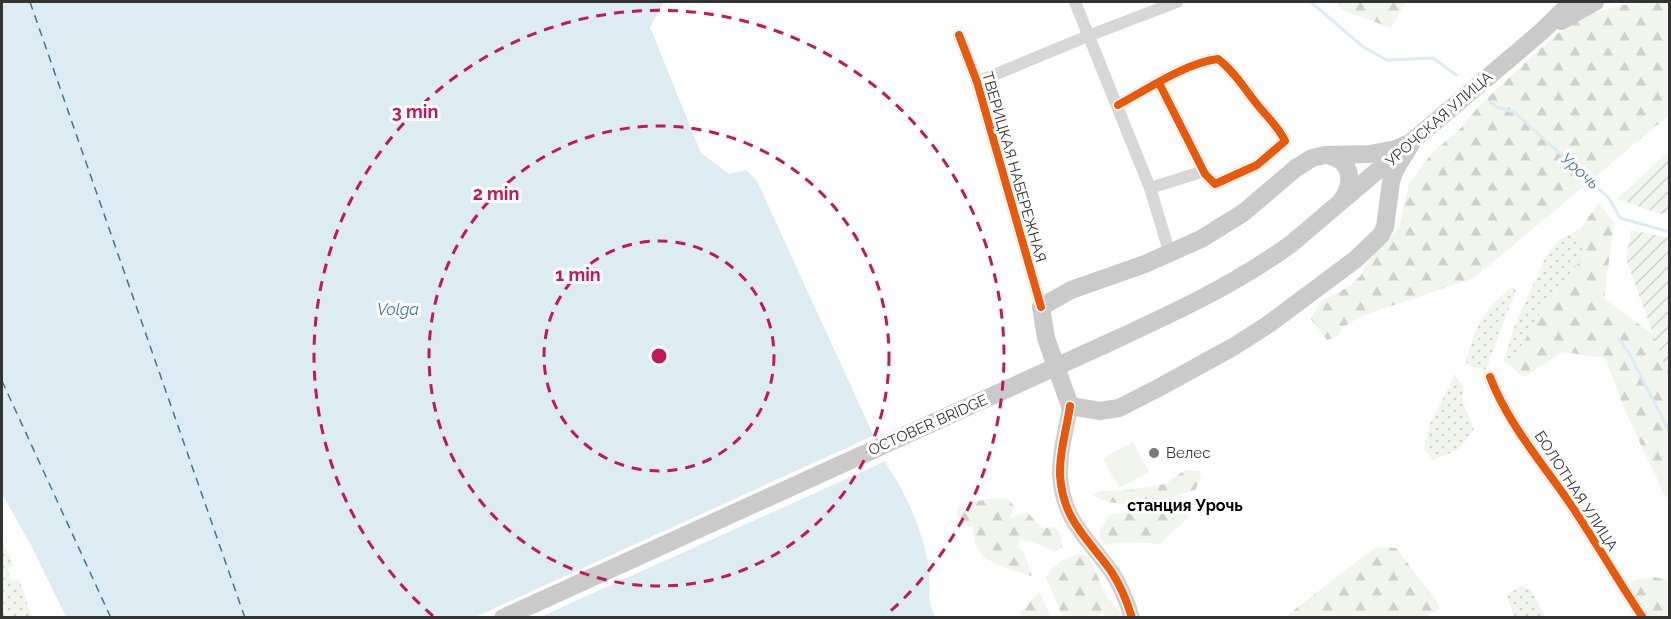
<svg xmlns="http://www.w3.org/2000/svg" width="1671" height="619" font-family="Raleway,sans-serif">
  <defs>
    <pattern id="grass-dots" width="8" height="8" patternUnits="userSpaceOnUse" patternTransform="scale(1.5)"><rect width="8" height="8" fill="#f1f5ed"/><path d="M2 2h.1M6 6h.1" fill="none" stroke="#cfd2cc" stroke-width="1.8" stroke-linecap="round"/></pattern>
    <pattern id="forest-firs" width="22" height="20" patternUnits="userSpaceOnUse" patternTransform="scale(1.5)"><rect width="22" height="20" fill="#f1f5ed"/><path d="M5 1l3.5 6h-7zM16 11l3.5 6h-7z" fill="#cfd2cc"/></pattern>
    <pattern id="garden-furrows" width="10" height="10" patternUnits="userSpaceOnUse" patternTransform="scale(1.5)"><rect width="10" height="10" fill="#f1f5ed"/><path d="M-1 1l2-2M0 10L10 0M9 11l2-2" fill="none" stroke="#cfd2cc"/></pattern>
  </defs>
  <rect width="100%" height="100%" fill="#fff"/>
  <g fill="url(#grass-dots)">
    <path d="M1579,230l5,26 -39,49 -35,61 -6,-5 10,-34 33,-73 15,-16z"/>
    <path d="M1512,286l4,4 -30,79 -11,-1 -10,-6 11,-33 13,-21z"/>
    <path d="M1455,375l8,11v17l11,27 -16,20 -25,10 -9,-12 6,-24z"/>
    <path d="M2,541l11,24 -6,4 5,12 7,-2 13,38h-30z"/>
    <path d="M1521,586l10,4 15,27h-30l-3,-3 -7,-19z"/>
  </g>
  <g fill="url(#forest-firs)">
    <path d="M1337,2h69l-15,26 -49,-18z"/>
    <path d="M1648,2h21v113l-195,163 -112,38 -19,11 -5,9 -11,4 -16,-21 10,-18 29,-15 11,-11 8,-16 30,-31 10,-45 24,-31 26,-22 23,-27 71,-66 28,-20 41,-12z"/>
    <path d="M1599,203l15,20 -10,76 50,36 15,43 1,117 -4,3 -40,-85 -21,-55 -42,-6 -39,25 -14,-11 35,-61 39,-49 -5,-26z"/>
    <path d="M1185,470l14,1 2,8 -6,11c-31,10 -74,23 -103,5l8,-4 30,-1 35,-6z"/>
    <path d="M996,498l13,2 5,6 -4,12 17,-6 15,16 12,-1 6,6 2,13 -6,6 -24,-10 -12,-2 -3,7 6,4 9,25c-17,-5 -54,-13 -57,-34 -1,-5 -1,-9 -2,-15l-6,-1 -10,-14 3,-8z"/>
    <path d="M1171,508l20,2 -5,10 -27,24 -30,-2 -26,3 -4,-12 10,-18 42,-6z"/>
    <path d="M1376,547l20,1 40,52 4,9 -18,9 -137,-1z"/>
    <path d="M1078,554l11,2 17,40 15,16 3,5h-20l-2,-6 -3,6h-36l-17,-39c4,-12 20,-20 32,-24z"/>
    <path d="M1655,577l14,4v36h-21l-20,-31 5,-6z"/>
    <path d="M1039,592l12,25h-30l-1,-4z"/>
  </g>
  <path fill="#f1f5ed" d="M1133,442l16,30 -30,16 -16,-30z"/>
  <g fill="url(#garden-furrows)">
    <path d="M1669,151v62l-8,1 -44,-15z"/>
    <path d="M1631,230l38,8v140l-43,-119z"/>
  </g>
  <path fill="#ddebf3" d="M2,2h662l-14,25 51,126 28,21 17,-4 11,11 131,286c19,28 34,63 40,96 4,18 -3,41 8,54h-870l-34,-70 -30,-53z"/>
  <path fill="#fff" d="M877,434l11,26 -350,158 -63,-1z"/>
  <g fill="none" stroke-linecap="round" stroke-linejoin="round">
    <g stroke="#ddebf3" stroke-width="3">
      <path d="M1311,2l51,44 25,14 46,-2 23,17"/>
      <path d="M1490,102l7,5 17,5 95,86 11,20 50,14"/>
      <path d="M1618,338l11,15 41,80"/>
    </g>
    <g stroke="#3f7597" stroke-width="1.5" stroke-dasharray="8 6" stroke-linecap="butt">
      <path d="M30,2l215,616"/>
      <path d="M2,381l109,237"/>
    </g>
    <g stroke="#d7d7d7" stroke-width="12">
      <path d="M1075,2l75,186 20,66"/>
      <path d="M959,35l18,47 64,225"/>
      <path d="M977,82l111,-46 89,-34"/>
      <path d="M1118,105c30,-16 67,-42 100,-46 16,12 26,29 38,44 10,13 22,23 29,38l-28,24 -42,19 -10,-10 -46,-91"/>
      <path d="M1150,188l48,-15 4,-4"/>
      <path d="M1490,377c18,47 53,87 81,128 25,37 47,76 72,113"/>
    </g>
    <path stroke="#d0d0d0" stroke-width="16" d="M1070,406c-3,22 -11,46 -10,69 3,46 27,62 51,96 10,15 16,30 21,47"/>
    <g stroke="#cacaca" stroke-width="18">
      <path d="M1561,21l34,-19"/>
      <path d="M1412,142l-17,28 -4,12 -6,45 -4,8 -25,24 -87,65 -36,23 -71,39 -43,22 -19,3 -30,-5 -24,-68 -5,-31 30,-17 74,-26 56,-25 42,-26 53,-45 16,-10 13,-3 45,-1 26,-5z"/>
      <path d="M1330,156c22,5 24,27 12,44"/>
      <path d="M1104,345c65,-30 129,-59 187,-101l250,-212 31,-30"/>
    </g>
    <path stroke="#cacaca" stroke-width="18" d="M503,618l601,-273"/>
    <defs>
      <g id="cycleway">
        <path d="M959,35l18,47 64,225"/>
        <path d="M1118,105c30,-16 67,-42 100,-46 16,12 26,29 38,44 10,13 22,23 29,38l-28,24 -42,19 -10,-10 -46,-91"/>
        <path d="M1490,377c18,47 53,87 81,128 25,37 47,76 72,113"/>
        <path d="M1070,406c-3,22 -11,46 -10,69 3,46 27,62 51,96 10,15 16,30 21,47"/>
      </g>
    </defs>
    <use href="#cycleway" stroke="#fff" stroke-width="11"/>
    <use href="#cycleway" stroke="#e8590c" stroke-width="8"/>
  </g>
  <g fill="none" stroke="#c2185b" stroke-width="3" stroke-dasharray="10 8">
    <circle cx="659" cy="356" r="115"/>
    <circle cx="659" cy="356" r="230"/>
    <path d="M433 616A345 345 0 1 1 885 616"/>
  </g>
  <circle fill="#7a7a7a" stroke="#fff" stroke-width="2" cx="1154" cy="453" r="6"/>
  <g text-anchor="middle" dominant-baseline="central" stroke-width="6" stroke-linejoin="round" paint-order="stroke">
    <g font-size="15" fill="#333" stroke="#fff">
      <text transform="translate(1439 119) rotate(-41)">УРОЧСКАЯ УЛИЦА</text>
      <text transform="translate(1014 167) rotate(74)">ТВЕРИЦКАЯ НАБЕРЕЖНАЯ</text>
      <text transform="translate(928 425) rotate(-24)">OCTOBER BRIDGE</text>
      <text transform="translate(1576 491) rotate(57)">БОЛОТНАЯ УЛИЦА</text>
    </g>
    <g font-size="15" fill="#333" stroke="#fff" text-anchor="start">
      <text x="1166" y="453">Велес</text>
    </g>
    <g font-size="16" font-style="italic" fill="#3f7597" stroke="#fff">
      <text transform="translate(1580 171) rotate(42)">Урочь</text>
      <text x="398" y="309">Volga</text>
    </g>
    <g font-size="16" font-weight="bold" fill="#000" stroke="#fff">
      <text x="1185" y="505">станция Урочь</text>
    </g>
  </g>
  <circle cx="659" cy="356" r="9" fill="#c2185b" stroke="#fff" stroke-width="3"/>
  <g font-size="18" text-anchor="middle" font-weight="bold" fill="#c2185b" stroke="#fff" stroke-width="6" stroke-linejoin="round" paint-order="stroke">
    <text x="415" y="118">3 min</text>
    <text x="496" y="200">2 min</text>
    <text x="578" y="281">1 min</text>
  </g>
  <rect width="1671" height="619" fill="none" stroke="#333333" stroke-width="6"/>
</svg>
